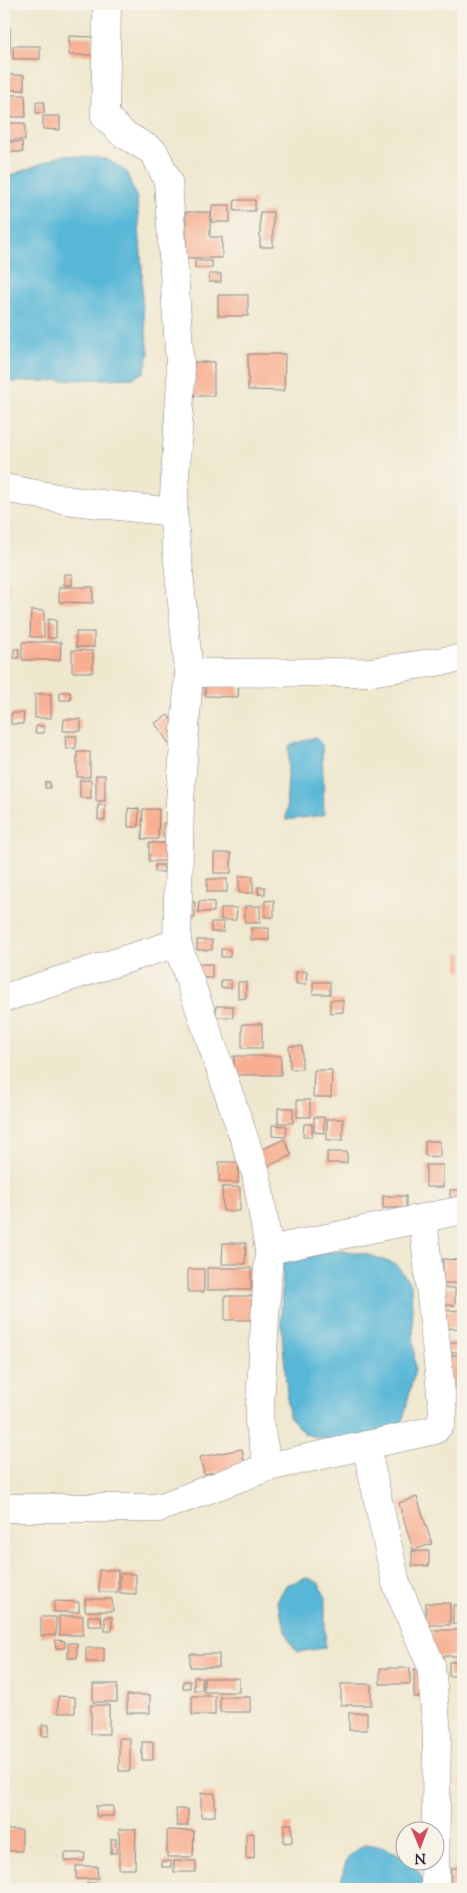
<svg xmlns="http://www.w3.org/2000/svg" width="467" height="1893" font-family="'Sorts Mill Goudy',serif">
  <rect width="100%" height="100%" fill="#f7f3e8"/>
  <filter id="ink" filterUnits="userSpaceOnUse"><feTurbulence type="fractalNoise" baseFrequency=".02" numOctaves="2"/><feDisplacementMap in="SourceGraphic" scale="10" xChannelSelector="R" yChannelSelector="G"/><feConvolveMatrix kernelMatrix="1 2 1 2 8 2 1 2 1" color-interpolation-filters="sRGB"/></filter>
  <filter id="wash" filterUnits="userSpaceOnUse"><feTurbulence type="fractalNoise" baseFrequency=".0096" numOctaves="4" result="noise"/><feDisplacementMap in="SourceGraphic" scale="20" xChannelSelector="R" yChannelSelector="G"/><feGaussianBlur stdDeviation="1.12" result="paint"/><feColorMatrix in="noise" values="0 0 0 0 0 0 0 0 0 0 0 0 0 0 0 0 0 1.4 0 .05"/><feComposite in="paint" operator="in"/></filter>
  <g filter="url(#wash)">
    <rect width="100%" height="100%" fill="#efe8cf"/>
    <g fill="#59b7d7" stroke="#3e6c89">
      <path d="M63,155l43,4 20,12 11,28 5,69v35l7,51 -5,18 -11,6 -122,4 -7,-11v-193z"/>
      <path d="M315,737l7,8 2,70 -38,5 3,-74z"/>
      <path d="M347,1251l20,3 30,11 14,20 4,85 -14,58 -65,14 -31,-8 -16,-17 -8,-98 2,-57 10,-9z"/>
      <path d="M307,1578l12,5 6,14v51l-28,4 -8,-11 -12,-40 9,-16z"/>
      <path d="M367,1844c27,4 53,18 59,45h-86c4,-23 4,-35 27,-45z"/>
    </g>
    <g id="blocks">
      <g fill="#f8af91">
        <rect x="4" y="28" width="6" height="26"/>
        <path d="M69,36l24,1v18h-24z"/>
        <rect x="13" y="46" width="27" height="13"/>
        <rect x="4" y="75" width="20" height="15"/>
        <path d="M4,95h21l1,22h-22z"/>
        <rect x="36" y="102" width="8" height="11"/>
        <path d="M43,116h17v14l-17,-1z"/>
        <rect x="5" y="123" width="20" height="17"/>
        <path d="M4,142h18l1,10h-19z"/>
        <path d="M235,200h20v11h-21z"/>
        <path d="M212,205h18v17h-19z"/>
        <path d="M186,212h24v25h12v21h-36z"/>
        <rect x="260" y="212" width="13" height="35"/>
        <rect x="195" y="261" width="17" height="7"/>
        <rect x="209" y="274" width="12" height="8"/>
        <rect x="218" y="295" width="30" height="21"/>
        <path d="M248,354h37l-1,37 -36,-1z"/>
        <rect x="194" y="362" width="20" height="34"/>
        <rect x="64" y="574" width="8" height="11"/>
        <path d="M8,587v25l-4,-1v-23z"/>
        <path d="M59,587h34v16l-34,-1z"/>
        <path d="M31,610l13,1v26h-14z"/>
        <path d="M48,619l8,1v18h-8z"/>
        <rect x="76" y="632" width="18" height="15"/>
        <path d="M22,642h39l-1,18h-38z"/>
        <rect x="14" y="649" width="5" height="9"/>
        <path d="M72,650l21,1v21h-21z"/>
        <path d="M206,676l33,2 -1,19 -33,-1z"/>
        <path d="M60,692h10l1,8h-11z"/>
        <rect x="35" y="694" width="16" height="24"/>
        <path d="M11,713h13l-1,11h-12z"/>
        <path d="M168,715l14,21 -13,8 -14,-21z"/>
        <path d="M64,719h17v12h-18z"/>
        <path d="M36,726h8v7h-9z"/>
        <path d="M65,736h12l-1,12 -10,1z"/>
        <rect x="77" y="752" width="13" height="25"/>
        <rect x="96" y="775" width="9" height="26"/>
        <rect x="80" y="780" width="11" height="18"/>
        <rect x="45" y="782" width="5" height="6"/>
        <rect x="98" y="805" width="7" height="15"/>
        <path d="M128,808l11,1 -1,18h-10z"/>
        <path d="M143,809h16l-1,30h-16z"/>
        <path d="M173,822l-1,16h-9v-15z"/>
        <rect x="149" y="843" width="24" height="18"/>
        <rect x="214" y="853" width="17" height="20"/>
        <rect x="155" y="865" width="9" height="7"/>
        <rect x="239" y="876" width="14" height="17"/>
        <rect x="207" y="879" width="20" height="13"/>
        <rect x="258" y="887" width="7" height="7"/>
        <path d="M274,900v17h-9v-16z"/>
        <path d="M199,901l15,1v10h-16z"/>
        <rect x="186" y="902" width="9" height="16"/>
        <rect x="245" y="906" width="15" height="17"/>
        <path d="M221,908h16l-1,12h-15z"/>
        <path d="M211,922h12l1,10h-13z"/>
        <rect x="251" y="928" width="18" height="12"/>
        <rect x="197" y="940" width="15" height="10"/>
        <rect x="221" y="949" width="9" height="8"/>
        <rect x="458" y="953" width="5" height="18"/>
        <rect x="196" y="964" width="16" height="14"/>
        <path d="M307,971l-1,13h-10v-12z"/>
        <rect x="221" y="980" width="10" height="8"/>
        <path d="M238,982h8v16l-8,1z"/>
        <rect x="313" y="982" width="17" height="12"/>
        <path d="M330,1000h13v12l-13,1z"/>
        <rect x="216" y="1006" width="17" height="11"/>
        <rect x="242" y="1024" width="20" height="24"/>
        <path d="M289,1046h13v23h-12z"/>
        <rect x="234" y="1056" width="47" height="19"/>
        <path d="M314,1070h18l-1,27h-18z"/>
        <rect x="297" y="1100" width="13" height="17"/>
        <rect x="278" y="1108" width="15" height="15"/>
        <path d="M314,1117h10v16l-10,-1z"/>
        <rect x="327" y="1119" width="16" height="21"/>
        <path d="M304,1124h8v13h-9z"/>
        <path d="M272,1125l15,1 -1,11 -14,-1z"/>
        <path d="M284,1139l8,16 -26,12 -7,-16z"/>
        <path d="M425,1141h15v16l-15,-1z"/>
        <rect x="327" y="1152" width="20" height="11"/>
        <path d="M219,1162h20l-1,21 -19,-1z"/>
        <rect x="426" y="1165" width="17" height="22"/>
        <path d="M222,1187h18v24h-17z"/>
        <rect x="450" y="1190" width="13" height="17"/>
        <rect x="383" y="1196" width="23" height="12"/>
        <rect x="460" y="1226" width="3" height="23"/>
        <path d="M223,1243h23l-1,21h-23z"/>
        <path d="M443,1259l20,1v23h-20z"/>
        <rect x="207" y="1268" width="44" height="22"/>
        <rect x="188" y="1269" width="16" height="23"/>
        <path d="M443,1288h12v17h-11z"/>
        <rect x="225" y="1296" width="28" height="24"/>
        <path d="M461,1310v18l-18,1v-18z"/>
        <rect x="445" y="1342" width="18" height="10"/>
        <rect x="446" y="1355" width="17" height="32"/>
        <rect x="461" y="1418" width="2" height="15"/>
        <path d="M242,1449l3,17 -41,8 -4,-17z"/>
        <path d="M417,1497l15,47 -19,6 -14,-47z"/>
        <rect x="412" y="1551" width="17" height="15"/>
        <rect x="99" y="1570" width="19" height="22"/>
        <path d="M120,1574h16v20l-16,-1z"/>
        <path d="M85,1599h27l1,12h-28z"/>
        <path d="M54,1601l25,1v10h-25z"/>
        <rect x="426" y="1603" width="24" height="22"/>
        <rect x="453" y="1605" width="10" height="19"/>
        <rect x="59" y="1616" width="24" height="19"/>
        <path d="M88,1616h13l1,10h-14z"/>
        <path d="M41,1617h15v18l-15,1z"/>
        <rect x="105" y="1617" width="7" height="14"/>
        <rect x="461" y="1628" width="2" height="23"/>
        <path d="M432,1630h28l-1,26h-27z"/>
        <path d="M55,1640l10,1v7h-9z"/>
        <rect x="68" y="1643" width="9" height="15"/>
        <rect x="86" y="1648" width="18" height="14"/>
        <rect x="190" y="1654" width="29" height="13"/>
        <rect x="449" y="1662" width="12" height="14"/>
        <rect x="380" y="1668" width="30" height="16"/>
        <path d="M414,1669h16l-1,28h-15z"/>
        <rect x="194" y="1677" width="8" height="13"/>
        <rect x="204" y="1678" width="35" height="14"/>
        <rect x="183" y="1681" width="7" height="7"/>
        <rect x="93" y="1684" width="24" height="18"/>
        <rect x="341" y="1684" width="30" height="21"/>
        <rect x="127" y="1695" width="23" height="18"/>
        <path d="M58,1696l17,1v16h-17z"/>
        <rect x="192" y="1696" width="23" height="19"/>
        <rect x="220" y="1697" width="30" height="15"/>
        <rect x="91" y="1705" width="18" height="29"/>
        <rect x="349" y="1713" width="18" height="17"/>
        <rect x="42" y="1725" width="7" height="11"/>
        <rect x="119" y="1738" width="11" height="33"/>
        <rect x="142" y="1742" width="11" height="18"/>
        <rect x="461" y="1773" width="2" height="15"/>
        <path d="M201,1793h14v23l-14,1z"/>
        <rect x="96" y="1806" width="17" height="10"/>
        <path d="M176,1809h12v17h-11z"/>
        <path d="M284,1824h8v18l-8,1z"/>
        <path d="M119,1829h17l-1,40h-16z"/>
        <rect x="4" y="1830" width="18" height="21"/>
        <path d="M167,1830l27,1 -1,26h-26z"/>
        <path d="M254,1833v25l-8,1v-25z"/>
        <rect x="111" y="1839" width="5" height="14"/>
        <path d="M65,1853h20l-1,8h-19z"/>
        <rect x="162" y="1861" width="9" height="6"/>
        <rect x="174" y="1861" width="22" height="11"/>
        <path d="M76,1866h21l1,13h-22z"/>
        <rect x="451" y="1868" width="12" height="21"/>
        <rect x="87" y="1883" width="13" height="6"/>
      </g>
    </g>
  </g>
  <g filter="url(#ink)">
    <use href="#blocks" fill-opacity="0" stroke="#888585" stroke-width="1"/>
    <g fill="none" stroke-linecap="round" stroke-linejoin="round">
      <defs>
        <g id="minor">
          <path d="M107,4l-2,112 17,17 32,19 14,29 13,198 -8,133 16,161 181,-1 93,-14"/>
          <path d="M4,488l69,13 100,11"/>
          <path d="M177,943l3,-141 9,-129"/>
          <path d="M4,998l173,-55 79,230 13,77 -10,172 9,45"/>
          <path d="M269,1250l154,-32"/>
          <path d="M366,1445l30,138 35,82 6,68 -2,156"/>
          <path d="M4,1508h155l109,-41 167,-37 6,-7 2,-11 -20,-194 40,-8"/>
        </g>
      </defs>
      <use href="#minor" stroke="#888585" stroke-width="29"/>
      <use href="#minor" stroke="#fff" stroke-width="28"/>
    </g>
  </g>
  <rect width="467" height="1893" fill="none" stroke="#f7f3e8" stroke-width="20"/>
  <g transform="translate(420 1846) rotate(179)"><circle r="24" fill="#f7f3e8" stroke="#a29fa3"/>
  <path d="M0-4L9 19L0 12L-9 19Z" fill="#d1495b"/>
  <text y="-8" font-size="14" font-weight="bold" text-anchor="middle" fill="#22223b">N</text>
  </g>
</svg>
